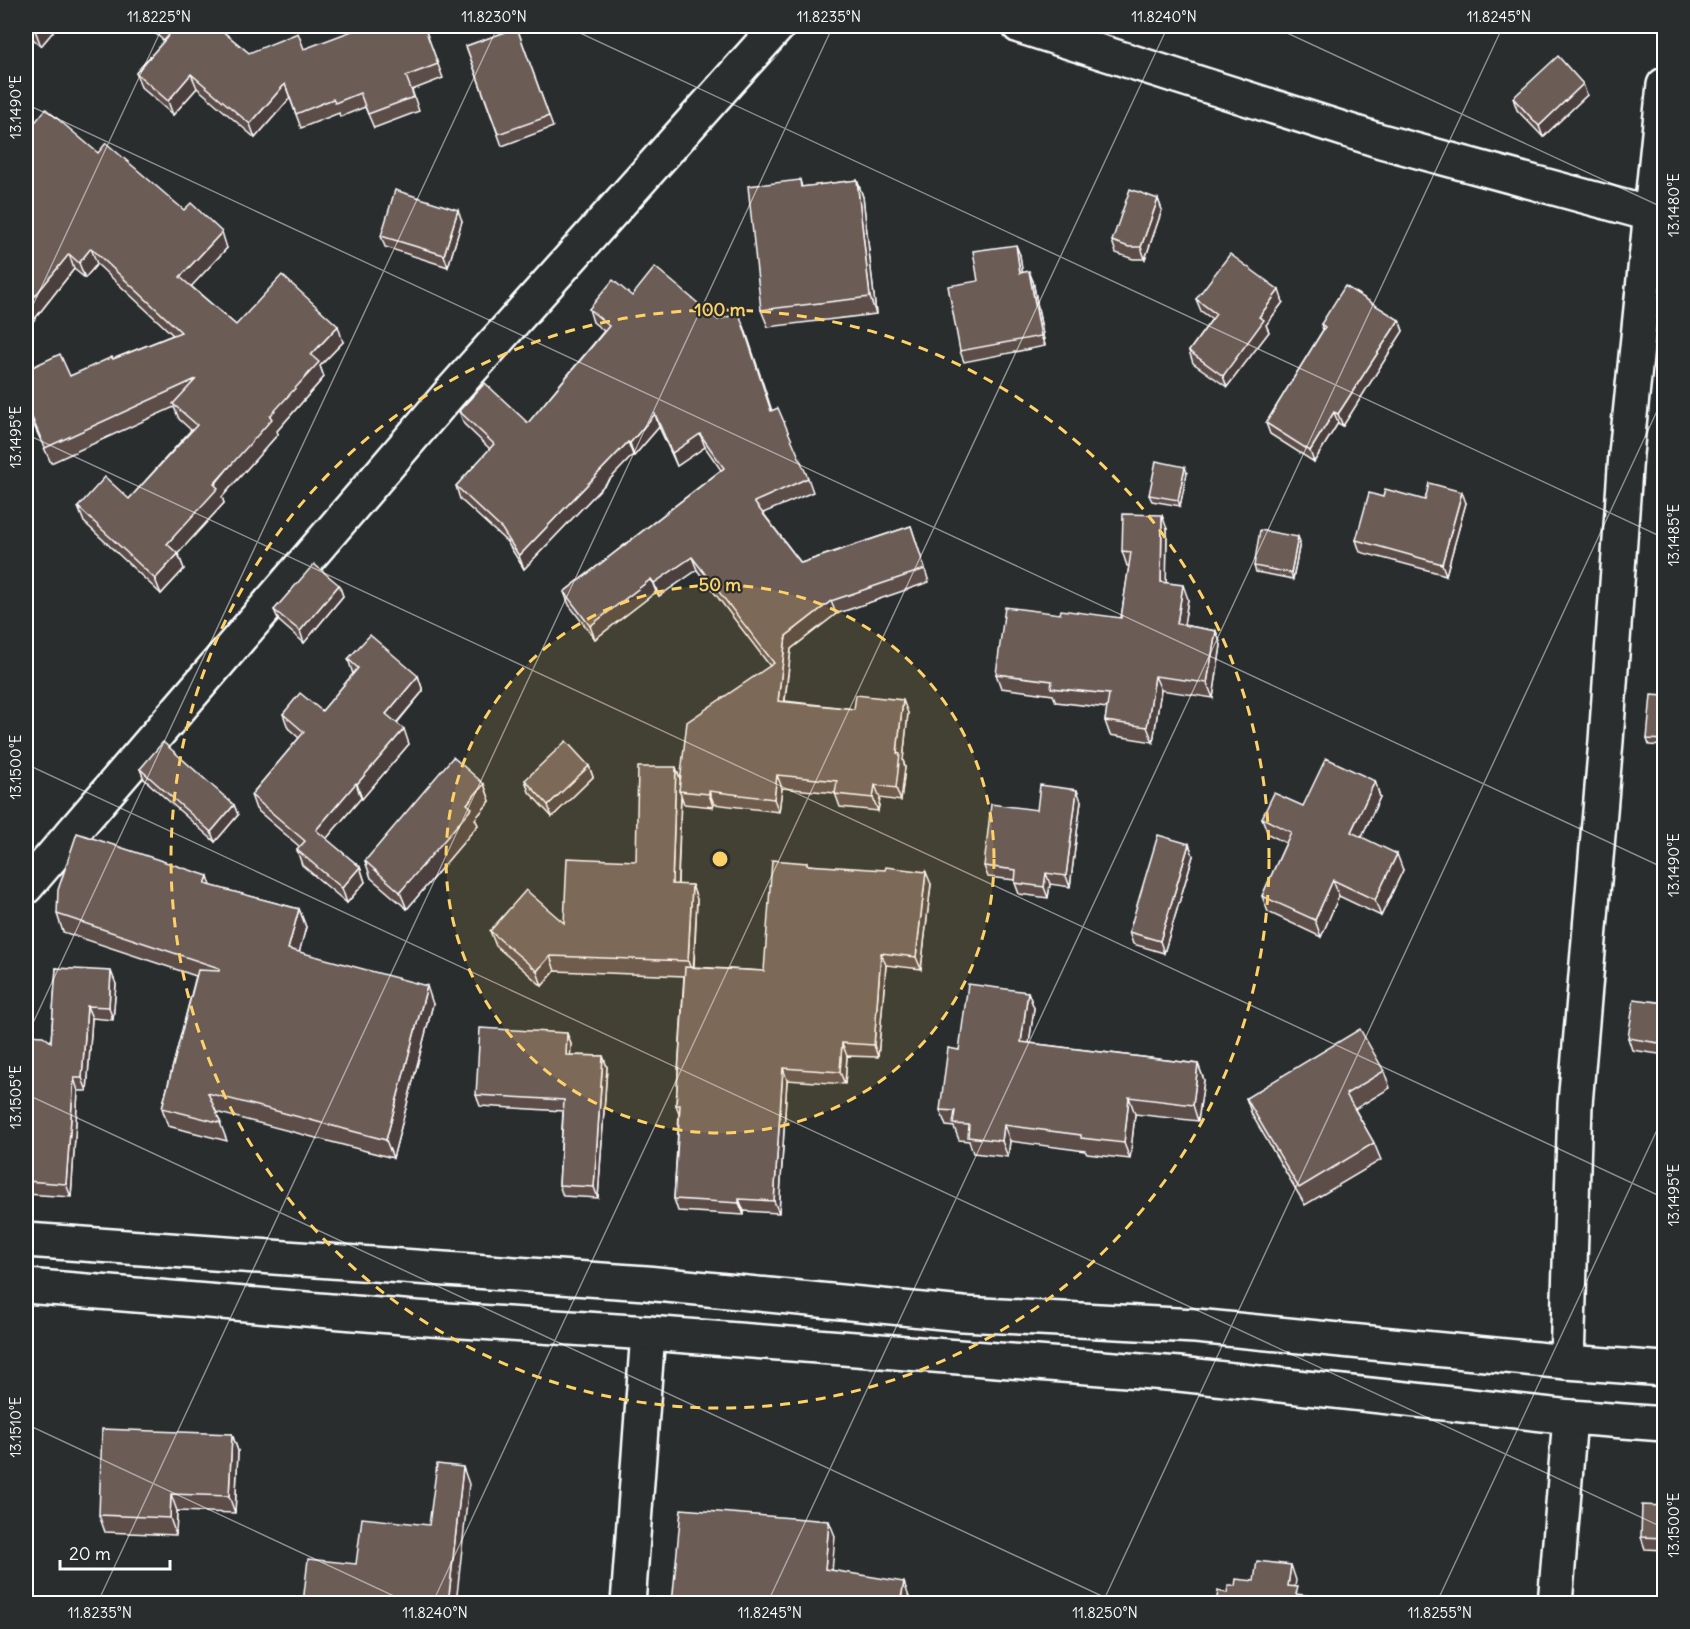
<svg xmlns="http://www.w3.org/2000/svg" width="1690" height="1629" font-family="Delius,sans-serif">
  <rect width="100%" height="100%" fill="#2a2d2e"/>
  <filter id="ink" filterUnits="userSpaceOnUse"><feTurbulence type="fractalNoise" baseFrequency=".0167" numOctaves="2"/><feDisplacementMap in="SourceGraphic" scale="12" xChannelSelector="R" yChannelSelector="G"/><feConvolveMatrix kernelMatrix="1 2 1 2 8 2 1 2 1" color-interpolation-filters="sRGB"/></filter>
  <g filter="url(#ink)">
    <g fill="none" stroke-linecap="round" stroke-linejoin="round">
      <defs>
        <g id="minor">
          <path d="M1019,26l362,115 269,73 14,1"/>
          <path d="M26,887l423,-493 329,-368"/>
          <path d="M1567,1362l8,-258 31,-363 20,-287 38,-369"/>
          <path d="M628,1604l20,-271"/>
          <path d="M1555,1604l15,-187"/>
        </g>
        <g id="major">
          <path d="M26,1240l620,43 317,31 233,12 371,36 97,7"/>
          <path d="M26,1286l389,32 233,15 531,41 391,43 94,7"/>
        </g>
      </defs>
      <use href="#minor" stroke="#fff" stroke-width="38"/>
      <use href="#major" stroke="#fff" stroke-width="38"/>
      <use href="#minor" stroke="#2a2d2e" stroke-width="33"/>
      <use href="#major" stroke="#2a2d2e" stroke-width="33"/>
    </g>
    <g fill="#5d4e4a" stroke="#fff" stroke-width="1.5">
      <path d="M26,26h32l-17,20 -8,-7z"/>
      <path d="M152,26h64l33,27 55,-4 120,-23 19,52 -31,12 7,21 -45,17 -9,-21 -25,10 -1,-4 -38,15 -11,-30 -35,40 -58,-50 -24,27 -32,-28 -5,-14 28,-32 -9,-8z"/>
      <path d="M517,28l36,99 -51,19 -36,-100z"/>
      <path d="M1587,95l-44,42 -26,-27 -4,-12z"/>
      <path d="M98,153l129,95 -36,38 45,39 107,17 -23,24 4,11 -47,54 1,3 -56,63 2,6 -46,50 6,16 -23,25 -77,-72 -6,-15 51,-8 62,-69 -12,-11 -5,-12 -123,56 -20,-44 -5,2v-51l44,6 103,-41 -76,-71 -12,14 -11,-9 -48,61z"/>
      <path d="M800,180l2,7 55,-7 6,17 13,117 -108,13 -7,-17z"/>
      <path d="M1158,199l4,11 -17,49h-12l-17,-6 -4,-12z"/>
      <path d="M462,221l-14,46 -63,-20 -4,-11z"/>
      <path d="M1020,255l2,17 11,9 12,65 -81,16 -4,-11 18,-70z"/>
      <path d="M632,296l86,24 26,6 28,85 36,67 5,14 -50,21 38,50 110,-37 18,56 -93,32 -45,35 -6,52 69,8 54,4 -5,47 2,7 -4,34 -21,-3 -2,13 -38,-4 -5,-14 -53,-5 -3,24 -65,-8 -1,3 -29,-3 -3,-9 -3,89 19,15 -3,68 70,4 43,-108 1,2 123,19 -10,85 -35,-4 -8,92 -31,-1 -2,28 -58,-4 -8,133 -35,-2v4l-66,-4 -4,-12 5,-86 -3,-8 8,-129 -129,-5 -13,15 -46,-40 -6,-15 74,-8 72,-62 44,-81 90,-114 -73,-96 -38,26 -3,-4 -61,47 -26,-34 -5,-13 157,-122 -16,-23 -28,19 -18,-39 -25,29 -1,-1 -109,114 -17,-27 -47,-43 -4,-13 34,-37 -26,-25 -5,-13 69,12 76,-92 -11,-9 -4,-13z"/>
      <path d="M1196,299l87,3 -17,23 3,7 -42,55 -34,-24 -4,-12 23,-32 -11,-8z"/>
      <path d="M1399,320l4,11 -60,95 -5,-3 -24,39 -44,-28 -4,-11 57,-93 -2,-6z"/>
      <path d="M1187,473l-7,33 -28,-5 -3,-6z"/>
      <path d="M1383,497l83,6 -20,72 -86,-23 -4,-12z"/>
      <path d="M1167,529l-1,54 22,16 -4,26 32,6 5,14 -8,53 -52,-8 -8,52 -43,-7 -5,-14 2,-13 -51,-6 -3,-7 -52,-7 -5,-14 64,-60 61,4 8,-52h-2l-5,-15z"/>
      <path d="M1298,537l2,5 -7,37 -37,-7 -2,-6z"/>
      <path d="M339,585l4,11 -39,47 -25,-22 -5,-11z"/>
      <path d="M348,659l70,17 5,15 -26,32 12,21 -47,55 -1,-1 -35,41 34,28 5,15 -18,21 -45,-38 -5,-15 3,-3 -44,-38 -5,-14 48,-57 -11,-10 -5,-14 39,-3 31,-37z"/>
      <path d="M1665,696v50l-16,-1 -2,-6z"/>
      <path d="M589,766l4,11 -41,40 -23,-25 -4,-12z"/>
      <path d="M140,769l94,36 4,10 -23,27 -71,-63z"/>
      <path d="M1375,781l5,16 -18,40 41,33 -22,46 -42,-20 -18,41 -53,-25 -6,-16 24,-53 -18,-9 -6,-16 41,-12z"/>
      <path d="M484,784l6,17 -15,18 3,6 -71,84 -36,-31 -6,-17z"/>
      <path d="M1081,801l-11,86 -20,-3 -2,14 -29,-4 -4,-11v-3l-27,-3 -4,-11 53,-56z"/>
      <path d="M1189,844l4,12 -29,97 -31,-9 -4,-12z"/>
      <path d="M211,886l88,23 7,18 -7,25 134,52 -40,154 -177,-46 11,29 -59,-15 -6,-18 34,-132 -133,-44 -6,-18z"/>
      <path d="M56,968l60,16 -3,36 -21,-2 -5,73h-9l-7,106 -45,-3v-159l25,7z"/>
      <path d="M1028,992l6,16 -5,35 169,21 6,16 -6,41 -63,-7 -5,45 -43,-5 -2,-3 -75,-10 -2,16 -35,-4 -4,-12 -10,-1 -5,-13 -8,-1 -6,-16z"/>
      <path d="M1665,1003v52l-33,-5 -4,-12z"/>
      <path d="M571,1044l-1,11 33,1 4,11 -9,131 -35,-2 -4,-11 4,-74 -83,-5 -4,-11z"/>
      <path d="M1384,1071l6,17 -35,21 19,34 7,17 -76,45 -53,-90 -6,-17z"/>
      <path d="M232,1434l6,17 -3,62 -58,-2 -1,24 -71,-3 -6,-17z"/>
      <path d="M1665,1506v44l-20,-1 -4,-12z"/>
    </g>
    <g fill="#4c403c" stroke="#fff" stroke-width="1.5">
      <path d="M26,26h2l5,13 -7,10z"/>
      <path d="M39,26h19l-17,20 -6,-16z"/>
      <path d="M191,74l6,14 -24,27 -5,-14z"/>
      <path d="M285,84l5,14 -35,40 -5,-14z"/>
      <path d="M1583,84l4,11 -44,42 -4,-11z"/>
      <path d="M857,180l6,17 13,117 -6,-17z"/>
      <path d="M1158,199l4,11 -17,49 -4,-12z"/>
      <path d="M458,210l4,11 -14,46 -4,-12z"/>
      <path d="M222,232l5,16 -41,44 -6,-15z"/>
      <path d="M1016,245l4,10 4,28 -4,-10z"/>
      <path d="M91,248l6,16 -12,14 -6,-15z"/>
      <path d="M69,254l5,15 -48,61v-23z"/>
      <path d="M1029,271l4,10 12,65 -4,-10z"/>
      <path d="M1279,290l4,12 -17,23 3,7 -42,55 -4,-11 36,-59z"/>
      <path d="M1399,320l4,11 -60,95 -5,-12z"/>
      <path d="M338,326l5,16 -23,24 4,11 -47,54 1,3 -56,63 2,6 -51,56 -6,-15 103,-128 41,-61z"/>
      <path d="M1334,412l4,11 -24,39 -4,-11z"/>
      <path d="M655,414l4,13 -25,29 -4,-13z"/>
      <path d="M700,434l5,13 -28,19 -5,-13z"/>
      <path d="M628,442l5,13 -109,114 -5,-13z"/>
      <path d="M1185,467l2,6 -7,33 -2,-6z"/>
      <path d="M1462,492l4,11 -20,72 -4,-11z"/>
      <path d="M1162,515l5,14 -1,67 -5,-14z"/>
      <path d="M1298,537l2,5 -7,37 -2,-6z"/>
      <path d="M178,554l6,15 -23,25 -6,-15z"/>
      <path d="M692,557l5,13 -38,26 -5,-13z"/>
      <path d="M651,579l5,13 -61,47 -5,-13z"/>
      <path d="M339,585l4,11 -39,47 -4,-12z"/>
      <path d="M1183,585l5,14 -6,39 -5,-14z"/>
      <path d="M831,601l5,13 -45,35 -8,65 -5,-13 8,-65z"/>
      <path d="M1216,631l5,14 -8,53 -6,-15z"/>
      <path d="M418,676l5,15 -32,38 -5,-15z"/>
      <path d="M1155,676l6,14 -8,52 -6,-15z"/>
      <path d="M903,700l5,13 -5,47 2,7 -4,34 -5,-13 1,-35z"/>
      <path d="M404,729l5,15 -47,55 -5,-15z"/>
      <path d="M589,766l4,11 -41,40 -4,-12z"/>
      <path d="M676,767l5,15 -2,9 2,4 -4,104 -5,-15z"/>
      <path d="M777,775l5,13 -3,24 -5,-13z"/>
      <path d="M1375,781l5,16 -24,52 -5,-17z"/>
      <path d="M356,783l5,15 -40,47 -5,-15z"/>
      <path d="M484,784l6,17 -15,18 3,6 -71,84 -7,-17 67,-88z"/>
      <path d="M875,785l5,13 -2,13 -5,-13z"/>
      <path d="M1077,790l4,11 -11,86 -4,-11z"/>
      <path d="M709,791l5,13 -1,3 -4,-13z"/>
      <path d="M234,805l4,10 -23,27 -4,-10z"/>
      <path d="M1189,844l4,12 -29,97 -4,-12z"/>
      <path d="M1397,854l6,16 -22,46 -6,-16z"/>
      <path d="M360,867l5,15 -18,21 -5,-15z"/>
      <path d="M926,872l5,12 -10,85 -5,-12z"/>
      <path d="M1046,873l4,11 -2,14 -4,-11z"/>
      <path d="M208,876l6,19 -9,-11z"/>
      <path d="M1333,880l6,16 -18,41 -6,-17z"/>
      <path d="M692,885l5,14 -4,77 -5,-15z"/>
      <path d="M299,909l7,18 -11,41 -7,-19z"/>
      <path d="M881,953l5,12 -8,92 -4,-12z"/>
      <path d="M550,956l5,15 -13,15 -5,-15z"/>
      <path d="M111,971l5,13 -3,36 -4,-13z"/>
      <path d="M427,986l6,18 -40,154 -7,-18z"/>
      <path d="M1028,992l6,16 -7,50 -6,-16z"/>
      <path d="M87,1006l5,12 -5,73 -5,-13z"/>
      <path d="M567,1033l4,11 -1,22 -4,-11z"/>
      <path d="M842,1043l5,13 -2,28 -5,-12z"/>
      <path d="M603,1056l4,11 -9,131 -4,-11z"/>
      <path d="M1198,1064l6,16 -6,41 -5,-16z"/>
      <path d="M783,1068l4,12 -8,133 -5,-12z"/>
      <path d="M74,1078l4,13 -7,106 -5,-13z"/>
      <path d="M1129,1097l6,17 -5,45 -6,-16z"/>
      <path d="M1004,1125l6,16 -2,16 -6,-16z"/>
      <path d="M739,1199l5,12v4l-5,-12z"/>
      <path d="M232,1434l6,17 -3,62 -6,-17z"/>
      <path d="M463,1467l6,17 -13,120h-8z"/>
      <path d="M171,1494l6,17 -1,24 -6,-17z"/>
      <path d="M829,1521l6,15 -4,48 -6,-15z"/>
      <path d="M1291,1565l5,15 -3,20 -5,-14z"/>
      <path d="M904,1582l5,15 -1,7h-8z"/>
    </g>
    <g fill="#6c5b56" stroke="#fff" stroke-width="1.5">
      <path d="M31,26h8l-4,4z"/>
      <path d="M158,26h58l33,27 49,-20 6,16 61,-23h59l14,38 -32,12 8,21 -46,17 -8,-21 -25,10 -2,-4 -37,15 -11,-30 -35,40 -59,-50 -23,27 -32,-28 33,-38z"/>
      <path d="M517,28l32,88 -51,18 -32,-88z"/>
      <path d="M1558,56l25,28 -44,42 -26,-28z"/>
      <path d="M46,109l52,44 8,-10 78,67 7,-7 31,29 -42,45 56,48 46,-50 56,51 -27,29 8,7 -49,54 2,3 -58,65 4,4 -51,56 11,10 -23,25 -77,-72 27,-30 24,22 68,-74 -24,-21 23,-25 -151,69 -19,-44v-34l34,-16 10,22 42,-19 1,2 68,-27 -90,-84 -12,15 -10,-9 -43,53v-174z"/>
      <path d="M800,180l1,7 56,-7 13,117 -109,13 -13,-124z"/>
      <path d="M1130,189l28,10 -17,48h-12l-17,-6z"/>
      <path d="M395,190l63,20 -14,45 -63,-19z"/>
      <path d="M1016,245l4,28 9,-2 12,65 -81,15 -12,-65 30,-5 -5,-30z"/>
      <path d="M1230,254l49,36 -20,27 5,3 -41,56 -34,-25 27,-37 -20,-15z"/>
      <path d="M655,267l63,53 21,-7 32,98 7,-3 30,70 -54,24 47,61 110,-37 14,43 -94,32 -45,35 -8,65 76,8 2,-14 47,5 -6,53 3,1 -4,34 -21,-3 -2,13 -38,-4 2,-13 -60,-6 -3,24 -65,-8v3l-30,-3 8,-69 87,-59 -82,-106 -38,26 -3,-4 -61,47 -26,-34 160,-124 -24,-34 -28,19 -17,-39 -25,29 -2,-1 -109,114 -17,-27 -46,-43 38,-42 -35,-33 26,-28 43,40 81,-97 -20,-17 24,-29 19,16z"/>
      <path d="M1345,286l54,34 -61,94 -4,-2 -24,39 -44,-28 59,-96 -4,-3z"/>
      <path d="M1156,461l29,6 -7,33 -29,-5z"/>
      <path d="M1429,483l33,9 -20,72 -86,-24 13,-47 14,4 2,-8 40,11z"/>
      <path d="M1123,514l39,1 -1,67 22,3 -6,39 39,7 -9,52 -52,-7 -8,51 -42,-6 4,-27 -58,-6 1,-7 -56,-7 9,-67 55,7 1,-4 60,8 10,-66 -9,-1z"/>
      <path d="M1260,530l38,7 -7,36 -37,-7z"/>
      <path d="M314,564l25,21 -39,46 -26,-21z"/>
      <path d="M370,635l48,41 -32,38 18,15 -47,55 -1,-1 -40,47 44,37 -18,21 -45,-38 8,-9 -54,-46 53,-63 -21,-18 17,-21 22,18 36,-43 -10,-9z"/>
      <path d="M1651,695l14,1v44l-18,-1z"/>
      <path d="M566,741l23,25 -41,39 -23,-25z"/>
      <path d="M163,742l71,63 -23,27 -71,-63z"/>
      <path d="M453,757l31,27 -17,20 5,4 -72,84 -35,-31z"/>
      <path d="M1326,758l49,23 -24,51 46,22 -22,46 -42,-20 -18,40 -53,-24 29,-64 -29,-14 12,-25 29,13z"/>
      <path d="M638,767h38l-4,117 20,1 -4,76 -138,-5 -13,15 -47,-40 36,-41 38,33 3,-65 69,3z"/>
      <path d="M1040,785l37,5 -11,86 -20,-3 -2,14 -29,-4 1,-13 -32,-4 7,-62 46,6z"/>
      <path d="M77,833l131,43 -3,8 94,25 -11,40 139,37 -41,154 -178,-47 13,30 -59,-15 36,-138 21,1v-3l-162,-54 1,-24z"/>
      <path d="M1158,835l31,9 -29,97 -31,-9z"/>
      <path d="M772,860l35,3v2l78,5 1,-3 40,5 -10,85 -35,-4 -7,92 -32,-2 -2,29 -57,-4 -9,133 -35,-2v4l-65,-4 6,-94h-4l9,-138 79,4z"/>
      <path d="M56,968l55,3 -2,36 -22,-1 -5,72h-8l-8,106 -40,-3v-146l17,1 8,6z"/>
      <path d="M968,984l60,8 -7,50 177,22 -5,41 -64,-8 -5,46 -43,-5v-3l-77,-10 -2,16 -34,-4 1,-12 -16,-1 2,-13 -15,-1 8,-62 11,2z"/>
      <path d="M1634,999l31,4v41l-37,-6z"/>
      <path d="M480,1028l87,5 -1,22 37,1 -9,131 -35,-2 5,-85 -88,-5z"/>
      <path d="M1360,1029l24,42 -38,23 28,49 -75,45 -53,-90z"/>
      <path d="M102,1429l130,5 -3,62 -58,-2 -1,24 -71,-3z"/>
      <path d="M437,1464l26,3 -15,137 -145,-1 5,-44 48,5 6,-46 67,7z"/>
      <path d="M1642,1505l23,1v32l-24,-1z"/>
      <path d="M681,1509l148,12 -4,48 79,13 -4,22h-228z"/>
      <path d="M1257,1561l34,4 -3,21 10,1 -2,7 39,5 -1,5h-118l2,-13 9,2 1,-7h7l1,-7 18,2z"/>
    </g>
  </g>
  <path fill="none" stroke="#fff" stroke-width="1.5" stroke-opacity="0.45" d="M565,26l1099,512M1272,26l392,182M26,104l1638,764M26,320l137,-294M26,434l1638,764M26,764l1638,764M26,1038l472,-1012M26,1094l1093,510M26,1424l385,180M97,1604l736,-1578M432,1604l736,-1578M767,1604l736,-1578M1102,1604l562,-1208M1436,1604l228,-489"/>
  <circle cx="720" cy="859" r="274" fill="#ffd166" fill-opacity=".12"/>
  <g fill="none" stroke="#ffd166" stroke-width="3" stroke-dasharray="10 8">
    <circle cx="720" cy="859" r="274"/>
    <circle cx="720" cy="859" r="549"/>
  </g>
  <circle cx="720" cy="859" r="9" fill="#ffd166" stroke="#2a2d2e" stroke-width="3"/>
  <g font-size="18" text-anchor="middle" font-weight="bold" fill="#ffd166" stroke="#2a2d2e" stroke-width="4.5" stroke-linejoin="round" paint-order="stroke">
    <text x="720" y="316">100 m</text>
    <text x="720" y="591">50 m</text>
  </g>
  <rect width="1690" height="1629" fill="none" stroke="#2a2d2e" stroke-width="66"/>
  <path d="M60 1560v9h110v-9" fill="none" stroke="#ffffff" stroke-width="3"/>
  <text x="69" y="1560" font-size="18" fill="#ffffff" stroke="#2a2d2e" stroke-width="4.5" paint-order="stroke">20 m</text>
  <rect x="33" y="33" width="1624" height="1563" fill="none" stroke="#fff" stroke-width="2"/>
  <g font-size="15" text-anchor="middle" fill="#fff">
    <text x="159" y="22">11.8225°N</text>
    <text x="494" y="22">11.8230°N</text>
    <text x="829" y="22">11.8235°N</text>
    <text x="1164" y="22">11.8240°N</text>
    <text x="1499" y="22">11.8245°N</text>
    <text transform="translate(16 107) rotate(-90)" y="5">13.1490°E</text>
    <text transform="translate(1674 205) rotate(-90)" y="5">13.1480°E</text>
    <text transform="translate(16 437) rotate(-90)" y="5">13.1495°E</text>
    <text transform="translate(1674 535) rotate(-90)" y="5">13.1485°E</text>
    <text transform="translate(16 767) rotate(-90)" y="5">13.1500°E</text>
    <text transform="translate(1674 865) rotate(-90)" y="5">13.1490°E</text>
    <text transform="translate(16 1097) rotate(-90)" y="5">13.1505°E</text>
    <text transform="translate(1674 1195) rotate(-90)" y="5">13.1495°E</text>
    <text transform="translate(16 1427) rotate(-90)" y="5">13.1510°E</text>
    <text transform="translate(1674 1525) rotate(-90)" y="5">13.1500°E</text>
    <text x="100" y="1618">11.8235°N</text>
    <text x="435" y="1618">11.8240°N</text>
    <text x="770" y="1618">11.8245°N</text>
    <text x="1105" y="1618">11.8250°N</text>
    <text x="1440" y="1618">11.8255°N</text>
  </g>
</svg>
